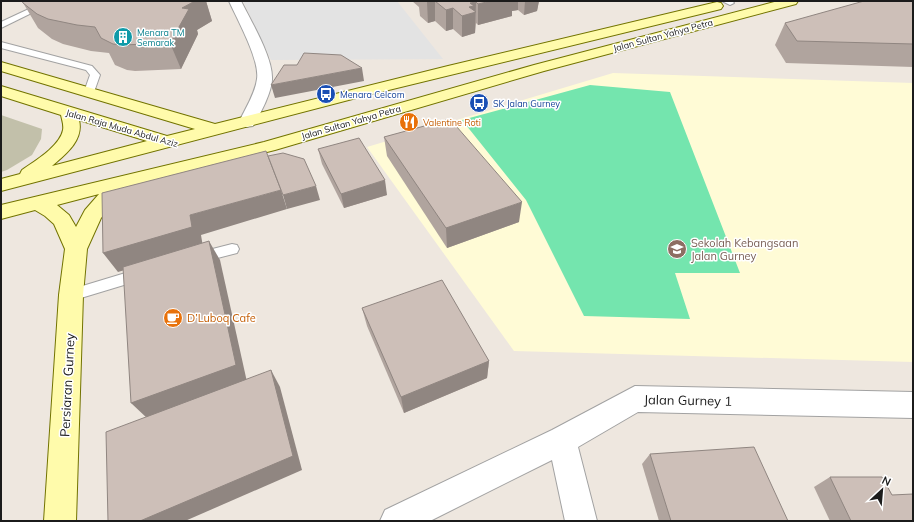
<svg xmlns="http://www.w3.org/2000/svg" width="914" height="522" font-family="Mulish,sans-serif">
  <rect width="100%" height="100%" fill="#eee7df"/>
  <path fill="#fffbd6" d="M613,73l300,10v279l-399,-11 -147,-204z"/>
  <path fill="#c2c0aa" d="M1,115l41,14 -1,10 -9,16 -25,15 -6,2z"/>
  <path fill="#74e5ae" d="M590,85l80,7 70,181h-65l15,46 -106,-3 -58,-116 -64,-80z"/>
  <path fill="#e3e3e3" d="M243,1h154l46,58 -172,1z"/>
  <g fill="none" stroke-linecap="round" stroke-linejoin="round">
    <defs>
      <g id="lane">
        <path d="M46,1h10l-55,27v-6z"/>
        <path d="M722,1h10l2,2 -4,2z"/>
        <path d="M1,42l91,24 8,9 -6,17 -5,3 -5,-3 6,-17 -4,-5 -85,-22z"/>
        <path d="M232,244l5,1 2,4 -2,4 -39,10 -5,-1 -2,-4 2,-4z"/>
        <path d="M142,268l5,2 2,4 -2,4 -76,23 -5,-2 -2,-4 2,-4z"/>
      </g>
      <g id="street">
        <path d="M229,1h12c10,20 31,55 31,76 1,13 -12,38 -19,49l-6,1 -6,-1 -2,-4c6,-13 16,-28 18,-43 3,-19 -20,-60 -28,-78z"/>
        <path d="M635,386l278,6v26l-275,-6 -60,35 19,74h-32l-13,-61 -122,61h-50l5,-11 167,-80z"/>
      </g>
      <g id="secondary">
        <path d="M778,1h20l-2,3 -252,67 -269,79 -143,36 -18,17 -13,15 -14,31 -4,46 -7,226h-32l15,-226 6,-46 -11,-25 -9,-8 -10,-6 -34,9v-14l263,-63 270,-77zM99,194l-14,16 -9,17 -7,-12 -12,-10z"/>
        <path d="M717,2l4,1 2,3 -2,3 -357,87 -363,95v-12l19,-5 2,-4c13,-9 38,-24 41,-40 1,-5 -1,-10 -2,-15l-60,-19v-10l166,50 28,-7 -194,-58v-9l214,62 233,-58zM79,120l68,21 -95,25c14,-12 32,-26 27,-46z"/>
      </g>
    </defs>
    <use href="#lane" stroke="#a2a2a2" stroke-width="2"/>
    <use href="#street" stroke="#a2a2a2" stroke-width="2"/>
    <use href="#secondary" stroke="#727300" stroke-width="2"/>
    <use href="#lane" fill="#fff" fill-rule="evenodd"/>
    <use href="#street" fill="#fff" fill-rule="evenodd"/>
    <use href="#secondary" fill="#fffbab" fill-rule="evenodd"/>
  </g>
  <g fill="#b0a49e">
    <path d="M22,1h184l6,20 -15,9 1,4 -17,35 -46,2 -8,-1 -12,-5 -6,-12 -18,-2 -28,-7 -11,-5 -14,-11z"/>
    <path d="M412,1h127l-2,10 -13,4 -6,-5 -6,1v5l-34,9 -2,-2 -1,10 -13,4 -9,-8 -7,2 -11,-10 -7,2 -8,-7 -1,-9z"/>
    <path d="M913,1v66l-127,-4 -11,-18 10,-22z"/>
    <path d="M384,137l135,85 -72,26 -60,-92z"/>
    <path d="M318,149l69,46 -43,13 -22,-44z"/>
    <path d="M362,308l127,53 -2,17 -83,35 -37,-87z"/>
    <path d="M650,454l138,67h-129l-17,-57z"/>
    <path d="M830,477l83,44h-83l-16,-34z"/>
  </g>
  <g fill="#908681">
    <path d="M195,1h11l6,20 -15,9 1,4 -17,35 -11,-26 12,-35z"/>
    <path d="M433,1h2v20l-7,2 -1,-21z"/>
    <path d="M491,1h27v9l-6,1v5l-34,9v-21z"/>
    <path d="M525,1h14l-2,10 -13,4z"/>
    <path d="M476,2l-1,31 -13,4v-21l7,-9 1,-4z"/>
    <path d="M453,8v21l-7,2v-21z"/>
    <path d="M362,68l2,13 -89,17 -4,-13z"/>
    <path d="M385,180l2,15 -43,13 -3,-14z"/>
    <path d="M316,186l4,14 -33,9 -4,-14z"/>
    <path d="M281,190l6,19 -86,26 2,12 -85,25 -15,-19 87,-38z"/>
    <path d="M522,202l-3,20 -72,26 -1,-20z"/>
    <path d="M209,241l11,19 27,122 -99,37 -17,-16z"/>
    <path d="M489,361l-2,17 -83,35 -3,-16z"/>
    <path d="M271,370l9,17 22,83 -117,51h-45z"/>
  </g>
  <g fill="#cdbfb8" stroke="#908681">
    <path d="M22,1h173l-13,7 7,1 -19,34 -48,2 -9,-1 -12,-6 -6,-11 -18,-2 -29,-6 -11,-5 -14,-11z"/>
    <path d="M435,1h56l-13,3 -2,-2 -6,1 4,3 -5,1 7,5 -14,4 -9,-8 -7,2z"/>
    <path d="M864,1h49v43l-116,-3 -12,-18z"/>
    <path d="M304,53l37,2 21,13 -91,17 13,-20h13z"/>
    <path d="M450,119l72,83 -76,26 -62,-91z"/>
    <path d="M359,138l26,42 -44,14 -23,-45z"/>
    <path d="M266,151l15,39 -91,25 2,12 -89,26 -1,-60z"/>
    <path d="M283,153l21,6 12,27 -33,9 -15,-39z"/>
    <path d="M209,241l27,124 -105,38 -8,-136z"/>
    <path d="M442,280l47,81 -88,36 -39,-89z"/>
    <path d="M271,370l22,86 -153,65h-32l-2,-89z"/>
    <path d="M754,447l34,74h-117l-21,-67z"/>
    <path d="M830,477h52l10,18 21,-1v27h-62z"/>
  </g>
  <defs>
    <symbol id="building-disc" viewBox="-11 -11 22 22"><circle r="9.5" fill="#0f9aa8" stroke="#fff"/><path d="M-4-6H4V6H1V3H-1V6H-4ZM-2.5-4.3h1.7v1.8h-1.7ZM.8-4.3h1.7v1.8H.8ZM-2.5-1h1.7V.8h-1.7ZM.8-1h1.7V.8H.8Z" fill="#fff"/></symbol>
    <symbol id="bus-disc" viewBox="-11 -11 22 22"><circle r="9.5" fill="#1a4fb4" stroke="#fff"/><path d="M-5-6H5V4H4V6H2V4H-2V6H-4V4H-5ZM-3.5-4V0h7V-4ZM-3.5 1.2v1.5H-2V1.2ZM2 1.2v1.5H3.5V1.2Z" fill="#fff"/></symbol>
    <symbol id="restaurant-disc" viewBox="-11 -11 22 22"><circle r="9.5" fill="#e8710a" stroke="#fff"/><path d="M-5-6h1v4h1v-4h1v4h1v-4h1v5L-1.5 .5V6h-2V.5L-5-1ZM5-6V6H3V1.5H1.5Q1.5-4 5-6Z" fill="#fff"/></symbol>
    <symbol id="school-disc" viewBox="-11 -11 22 22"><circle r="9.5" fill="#8d6e63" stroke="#fff"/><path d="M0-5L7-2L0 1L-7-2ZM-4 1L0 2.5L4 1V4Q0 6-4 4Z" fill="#fff"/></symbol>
    <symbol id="cafe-disc" viewBox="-11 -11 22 22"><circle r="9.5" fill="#e8710a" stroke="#fff"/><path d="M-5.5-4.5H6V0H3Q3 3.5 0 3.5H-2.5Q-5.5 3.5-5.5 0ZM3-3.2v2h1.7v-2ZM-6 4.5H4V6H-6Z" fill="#fff"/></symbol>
  </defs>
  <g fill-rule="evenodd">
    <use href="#building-disc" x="112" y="26" width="22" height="22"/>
    <use href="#bus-disc" x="315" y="83" width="22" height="22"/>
    <use href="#bus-disc" x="468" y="92" width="22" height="22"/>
    <use href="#restaurant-disc" x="398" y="111" width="22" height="22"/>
    <use href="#school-disc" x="666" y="238" width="22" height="22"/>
    <use href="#cafe-disc" x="162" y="307" width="22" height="22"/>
  </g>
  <g text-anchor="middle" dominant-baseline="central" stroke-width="3" stroke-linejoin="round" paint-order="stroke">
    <g font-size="9" fill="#0d838f" stroke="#fff" text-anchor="start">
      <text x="137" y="32">Menara TM<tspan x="137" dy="10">Semarak</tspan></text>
    </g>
    <g font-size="9" fill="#1b1b1b" stroke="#fff">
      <text transform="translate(663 35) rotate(-15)">Jalan Sultan Yahya Petra</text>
      <text transform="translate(351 122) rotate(-16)">Jalan Sultan Yahya Petra</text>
      <text transform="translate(122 128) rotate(16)">Jalan Raja Muda Abdul Aziz</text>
    </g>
    <g font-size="9" fill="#164399" stroke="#fff" text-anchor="start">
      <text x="340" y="94">Menara Celcom</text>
      <text x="493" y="103">SK Jalan Gurney</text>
    </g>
    <g font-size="9" fill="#c56008" stroke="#fff" text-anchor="start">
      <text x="423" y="122">Valentine Roti</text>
    </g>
    <g font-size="11" fill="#785e54" stroke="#fff" text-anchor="start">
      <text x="691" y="243">Sekolah Kebangsaan<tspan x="691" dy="13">Jalan Gurney</tspan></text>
    </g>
    <g font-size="11" fill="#c56008" stroke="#fff" text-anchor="start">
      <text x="187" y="318">D’Luboq Cafe</text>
    </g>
    <g font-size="13" fill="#1b1b1b" stroke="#fff">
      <text transform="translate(67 385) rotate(-87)">Persiaran Gurney</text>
      <text transform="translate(688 400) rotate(1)">Jalan Gurney 1</text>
    </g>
  </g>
  <rect width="914" height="522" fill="none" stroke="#1b1b1b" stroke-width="4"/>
  <g transform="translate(882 490) rotate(26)" stroke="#ffffff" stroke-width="3" paint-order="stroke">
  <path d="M0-3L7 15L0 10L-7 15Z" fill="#1b1b1b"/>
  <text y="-6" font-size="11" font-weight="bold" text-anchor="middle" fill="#1b1b1b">N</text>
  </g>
</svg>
